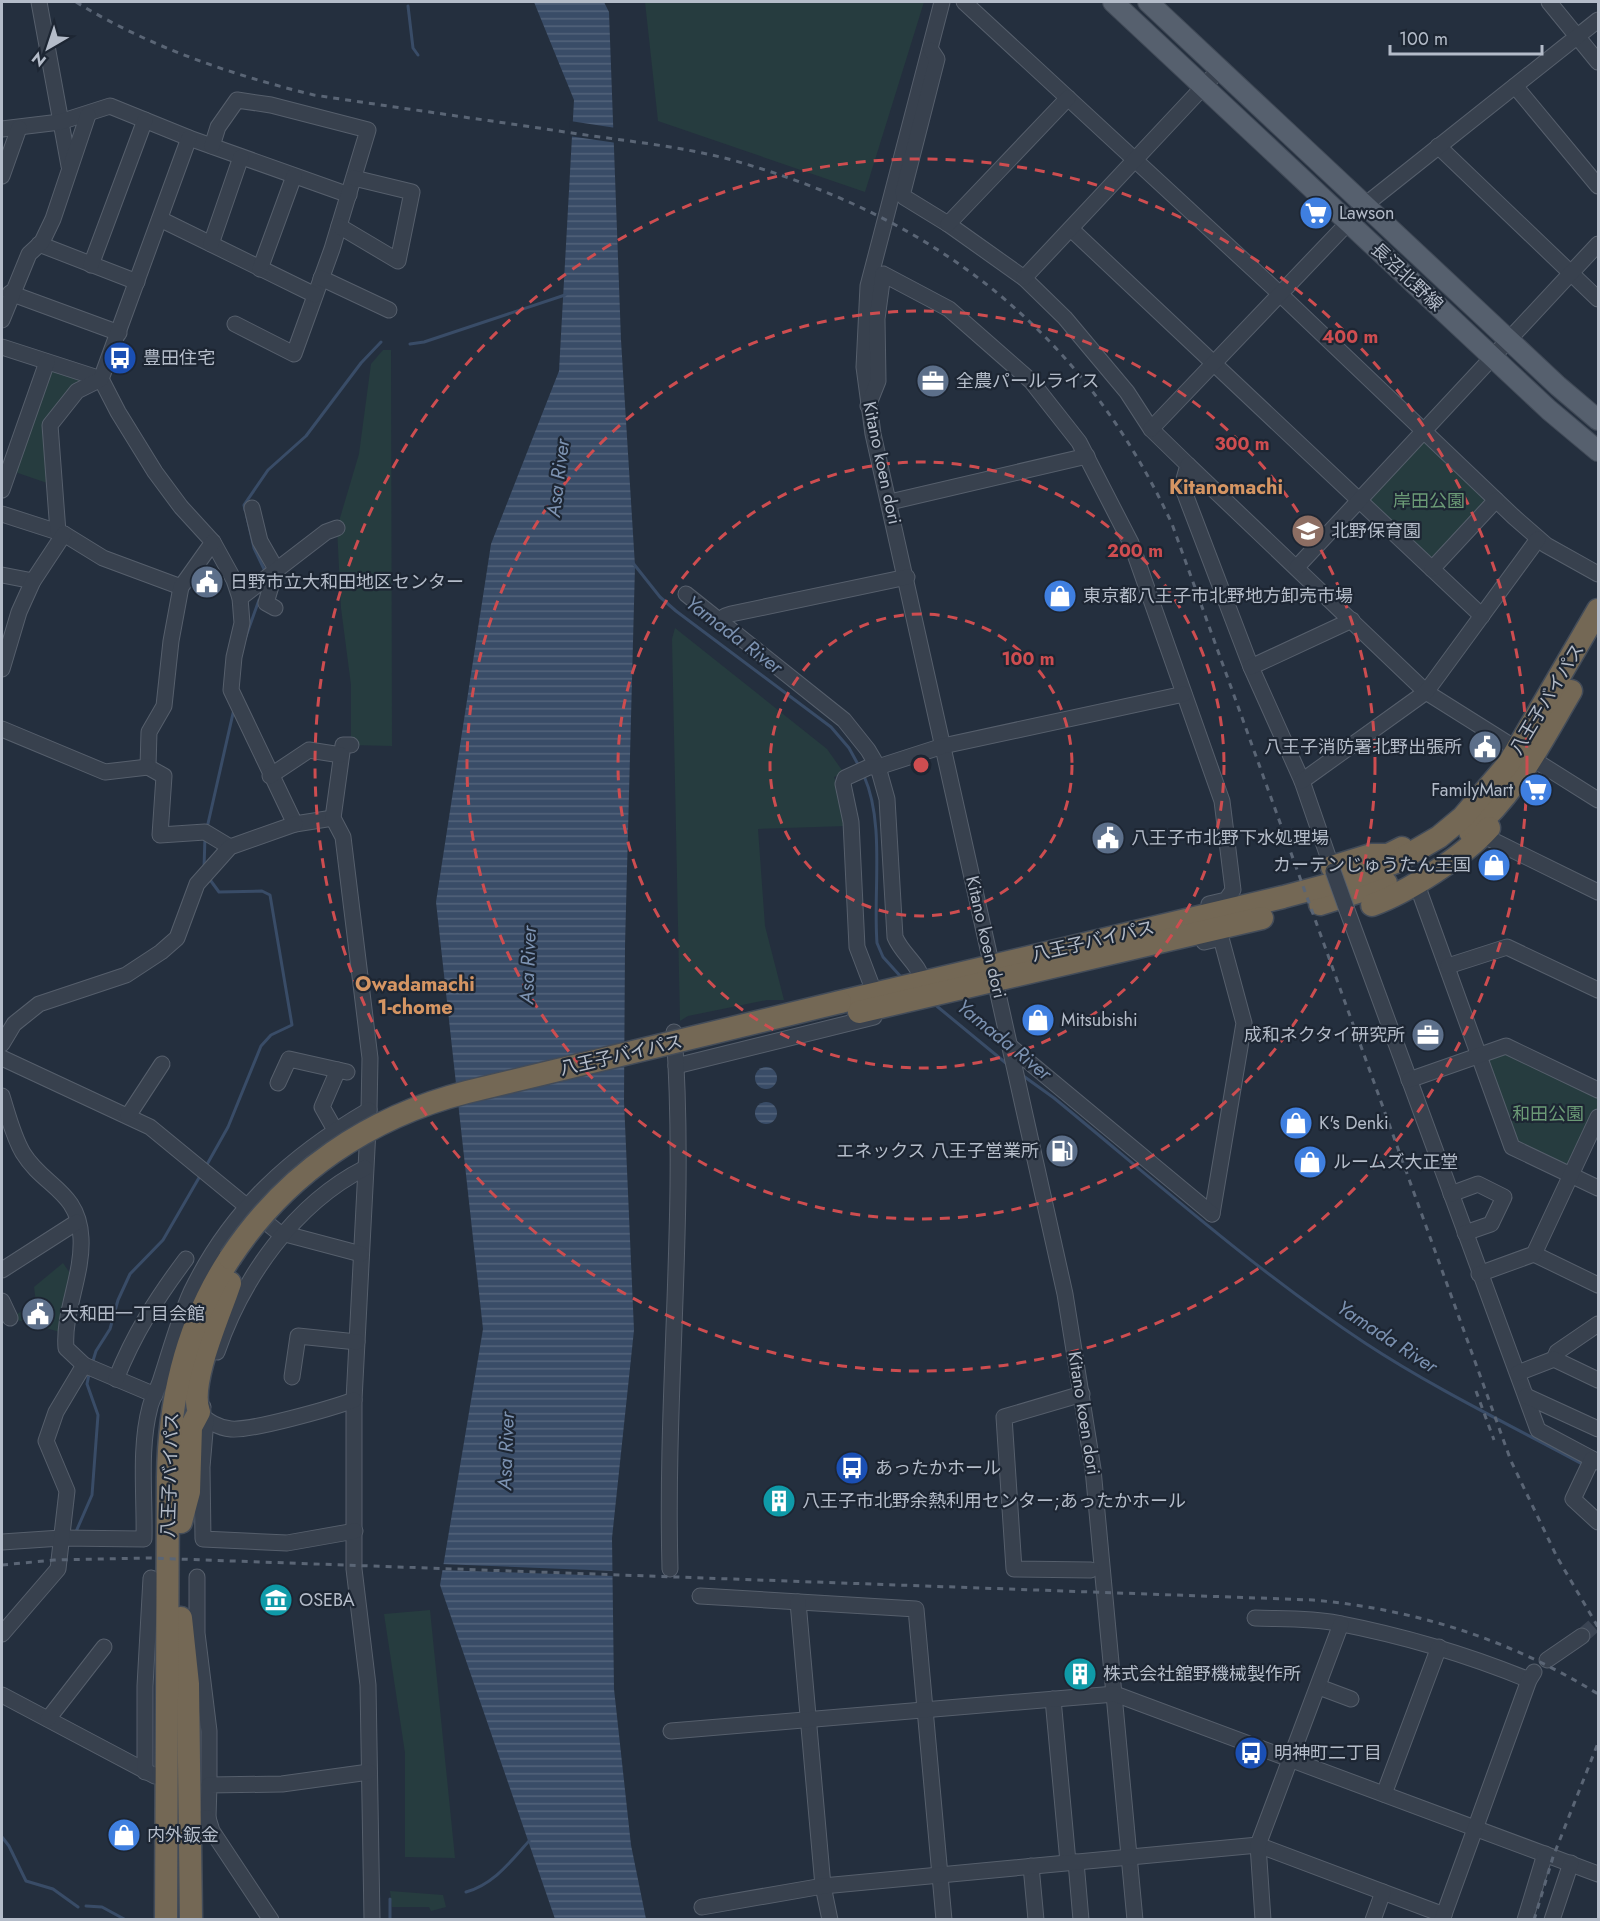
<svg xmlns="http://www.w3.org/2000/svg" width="1600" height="1921" font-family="Jost,'Noto Sans JP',sans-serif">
  <defs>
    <pattern id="water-rules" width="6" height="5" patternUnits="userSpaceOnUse" patternTransform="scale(1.5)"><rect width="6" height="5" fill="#394c67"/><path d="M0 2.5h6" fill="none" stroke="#53647b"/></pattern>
  </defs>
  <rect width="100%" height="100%" fill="#242f3e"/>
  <g fill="#263c3f">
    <path d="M645,2h279l-59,190 -207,-71z"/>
    <path d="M383,350h8l1,396 -41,-1v-60l-10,-77 -4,-80 22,-74 12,-90z"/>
    <path d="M51,370l29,9 -34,41 4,64 -35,-12z"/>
    <path d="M1421,443h5l64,57 -59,62 -59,-55 -3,-7z"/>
    <path d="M675,628l152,121 17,24 -10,4 6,14 7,35 -89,3 7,97 19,74h-17l-79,16 -8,5 -8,-382z"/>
    <path d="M1505,1048l93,45v15l-27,58 -3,1 -52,-21 -30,-89z"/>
    <path d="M63,1263l13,19 -9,52 -57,-16 26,-15 -2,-16z"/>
    <path d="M430,1610l25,248 -50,-1v-104l-21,-139z"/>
    <path d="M390,1891l53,4 3,12 -15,4 -2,-4h-37z"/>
  </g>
  <g fill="url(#water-rules)">
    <path d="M534,2h70l5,10 12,328 14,226 -10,380 -1,155 10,229 -22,208 2,151 17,156 15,74h-91l-115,-334 43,-256 -47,-427 55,-358 68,-173 15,-271z"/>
    <circle cx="766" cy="1078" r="11"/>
    <circle cx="766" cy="1113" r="11"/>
  </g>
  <g fill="#242f3e">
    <path d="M570,121l46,7 1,15 -48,-7z"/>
    <path d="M440,1564l175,7v5l-175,-6z"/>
  </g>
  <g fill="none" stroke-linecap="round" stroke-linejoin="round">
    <g stroke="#394c67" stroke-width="3">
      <path d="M408,6l5,42 5,7"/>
      <path d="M410,344l14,-2 141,-47"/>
      <path d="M245,510l-1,-5 24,-35 38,-34 55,-73 20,-21"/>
      <path d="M247,517l7,31 10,21"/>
      <path d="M633,563l27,34 16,14 155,116 18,21 11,20"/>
      <path d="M245,639l14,-39"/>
      <path d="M864,776c21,47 9,115 13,167l6,14 19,21"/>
      <path d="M207,828l27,-119"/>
      <path d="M204,868l1,-31"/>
      <path d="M933,1003l74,61"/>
      <path d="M1022,1075l32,23c100,82 203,174 311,245 70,46 145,82 219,122"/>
      <path d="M205,1168l23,-41 33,-81 10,-11 21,-10 -22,-130 -8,-4 -43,1 -11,-15"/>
      <path d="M92,1364l4,-13 14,-22 8,-29 12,-26 33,-34 37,-64"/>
      <path d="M75,1534l17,-39 6,-80 -11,-31 2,-10"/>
      <path d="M2,1837l7,9 17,35 27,8 25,18"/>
      <path d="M466,1892c28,-8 44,-30 63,-51"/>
      <path d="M86,1906l16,1 24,13"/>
      <path d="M390,1920v-21"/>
    </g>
    <path stroke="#3a4453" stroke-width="15" stroke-dasharray="15 8" stroke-linecap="butt" d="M1582,1636l16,-14"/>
    <defs>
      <g id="minor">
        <path d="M39,2l30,164"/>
        <path d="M942,2l-74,284 -4,81 9,67 192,860 28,175 42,451"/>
        <path d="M964,2l315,291 235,224 32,28 52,29"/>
        <path d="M1549,2l49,60"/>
        <path d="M931,50l6,9 -34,133 1,5 44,27 76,54 41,40 62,74 24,37 37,36 -6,21 69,181 51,114 31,90"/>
        <path d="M1515,86l83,100"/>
        <path d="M2,129l58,-7 50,-16 79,32 160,57"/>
        <path d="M212,146l6,-19 19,-27 34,5 97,25 -36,119 -38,105 -59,-30"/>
        <path d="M1438,146l160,153"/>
        <path d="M2,176l17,-48"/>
        <path d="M160,219l155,76"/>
        <path d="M948,224l120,-126"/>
        <path d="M339,226l59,35 14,-69 -58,-14"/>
        <path d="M1071,229l411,387"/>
        <path d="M39,244l98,38"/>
        <path d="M211,244l30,-87"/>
        <path d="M91,265l54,-145"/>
        <path d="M260,269l34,-93"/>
        <path d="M321,278l68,32"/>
        <path d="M1024,278l196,-209"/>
        <path d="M10,293l109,40"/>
        <path d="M2,320l27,-66 13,-12 11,-23 35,-104"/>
        <path d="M2,347l99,32 17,33 37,60 26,35 32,35 21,38 6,18 2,25 -8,34 -3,33 64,134 38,-6"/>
        <path d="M868,406l10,-25 -1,-62 6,-45 66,35 82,72 48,61 52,101 91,258 11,89 -7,10 -17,4"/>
        <path d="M1151,429l214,-224 233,-185"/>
        <path d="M1188,465l238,227 172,108"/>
        <path d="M2,490l45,-128"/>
        <path d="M890,502l197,-46"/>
        <path d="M252,508l8,33 16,28 -10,34 9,5"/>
        <path d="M2,514l62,20 39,24 78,29"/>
        <path d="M58,532l-8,-107 27,-34 24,-12 88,-241"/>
        <path d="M213,542l-32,45 -10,54 -7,65 -15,26 -1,35 16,9 -4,59 45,-3 25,15"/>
        <path d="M1297,567l301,-323"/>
        <path d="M1432,569l64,-69"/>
        <path d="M2,575l31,6"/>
        <path d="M686,594l158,126 24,30 10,17 9,32 8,138c7,17 24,27 28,44"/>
        <path d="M240,598l86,-66 11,-4"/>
        <path d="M721,623l4,-7 6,-2 176,-37"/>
        <path d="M1251,667l101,-47"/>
        <path d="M2,669l17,-57 14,-31 31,-47"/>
        <path d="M2,729l103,43 43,-5"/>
        <path d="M351,745h-8l-10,73 10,19 27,221 -1,52 -15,290v169l14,116 4,235"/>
        <path d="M270,776l39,-26 32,5"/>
        <path d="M1302,781l124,-89 112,-153"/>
        <path d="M1482,835l116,57"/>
        <path d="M1416,882l96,265 86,41"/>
        <path d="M1347,910l191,520 60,32"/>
        <path d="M1204,942l17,-4 23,85 -32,191"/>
        <path d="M1448,966l59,-19 91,43"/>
        <path d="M873,989l-16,-42 -6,-125 -8,-38 2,-6 24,-11h9l65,-21 241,-52"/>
        <path d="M2,1044l12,-20 25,-20 87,-29 35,-23 16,-14 20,-54 33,-37 65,-23"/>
        <path d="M1011,1047l201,167"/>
        <path d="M2,1058l148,69 128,105 83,22"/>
        <path d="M676,1066l198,-49"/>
        <path d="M1409,1080l97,-34 92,44"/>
        <path d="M278,1083l11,-24 49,11"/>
        <path d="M2,1096c6,19 11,40 21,57 21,34 56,38 58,85 2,37 -18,74 -15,110l18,17 71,30"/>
        <path d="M128,1116l34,-52"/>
        <path d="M335,1130l-13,-23 16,-37 9,2"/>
        <path d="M1451,1194l27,-10 26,13 -13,27 -26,9"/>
        <path d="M1534,1254l64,31"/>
        <path d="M2,1270l75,-48"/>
        <path d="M1479,1274l55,-20 64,-137"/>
        <path d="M2,1301l8,17"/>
        <path d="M217,1352c25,-73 77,-148 148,-184"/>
        <path d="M1554,1359l3,-7 41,-28"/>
        <path d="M1518,1373l36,-14 44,21"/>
        <path d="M292,1377l6,-41 59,6"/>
        <path d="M116,1379c18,-45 40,-80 70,-120"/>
        <path d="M1082,1394l-78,23 10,152 77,1"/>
        <path d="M1526,1396l72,33"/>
        <path d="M203,1407l-4,5c7,9 20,16 32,17 21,2 101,-21 123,-29"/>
        <path d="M206,1420l-4,47 1,72 84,4 68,-12"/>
        <path d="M1592,1459l-19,40 25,23"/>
        <path d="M2,1542l59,-4 83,1c1,-43 -5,-91 6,-132 2,-8 7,-17 10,-25 10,-30 18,-61 31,-90 40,-83 101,-137 178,-182"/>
        <path d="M670,1569c-5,-179 17,-358 4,-537"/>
        <path d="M197,1577v56l12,98v54"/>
        <path d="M700,1596l216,13 28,311"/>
        <path d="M798,1602l25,284 7,34"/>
        <path d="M1255,1618c26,1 56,0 82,5 67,13 129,31 192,57"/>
        <path d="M2,1634l56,-65 9,-78 -21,-50 10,-29 28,-47"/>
        <path d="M1547,1660l35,-24"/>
        <path d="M1319,1687l32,12"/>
        <path d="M2,1695l153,81"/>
        <path d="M1053,1699l15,163"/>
        <path d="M48,1719l56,-72"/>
        <path d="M671,1731l444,-37 483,180"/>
        <path d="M145,1772v-86l6,-108"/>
        <path d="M1384,1794l55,-147"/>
        <path d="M208,1818l1,-33 73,-1 87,-12"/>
        <path d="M199,1819l9,-1 4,13 59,89"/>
        <path d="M1076,1862l5,58"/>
        <path d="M1031,1866l5,54"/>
        <path d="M702,1907l121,-21 435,-41 186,70"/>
        <path d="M1263,1920l-5,-75 83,-221"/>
        <path d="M1373,1920l10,-28"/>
        <path d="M1442,1920l87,-240 5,-8"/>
        <path d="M1525,1920l20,-66"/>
        <path d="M1552,1920l19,-57"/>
      </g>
      <g id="major">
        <path d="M1113,2l436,408 49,41"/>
        <path d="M1148,2l410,384 40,34"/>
      </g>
      <g id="highway">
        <path d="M1470,832c45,-37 72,-92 101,-141"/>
        <path d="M1332,867l39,-12h17l14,-7"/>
        <path d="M1320,904l66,-21"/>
        <path d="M1372,905c36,-13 92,-49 117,-77"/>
        <path d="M840,1002l443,-105 67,-18 46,-17 43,-25 24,-20 46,-54 89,-153"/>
        <path d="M859,1012l403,-94"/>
        <path d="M181,1522l8,-30 2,-65 8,-15c-11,-29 21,-98 31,-129"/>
        <path d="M181,1618l7,66 3,236"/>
        <path d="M166,1920l2,-443c1,-79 18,-152 62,-219"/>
      </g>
    </defs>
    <use href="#minor" stroke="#565f6c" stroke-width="17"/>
    <use href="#major" stroke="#414a57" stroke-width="22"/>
    <use href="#highway" stroke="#434c59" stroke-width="25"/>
    <use href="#minor" stroke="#38414e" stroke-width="15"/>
    <use href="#major" stroke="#56606e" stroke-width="20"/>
    <use href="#highway" stroke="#746855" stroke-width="22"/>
    <g stroke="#5a6575" stroke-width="3" stroke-dasharray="6 6" stroke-linecap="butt">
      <path d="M76,2c73,45 156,73 238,93 86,13 172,25 258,38 53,8 108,13 160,27 203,57 351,171 440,364l339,937 46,96 41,70"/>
      <path d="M1476,1391l18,49"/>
      <path d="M2,1565l52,-5 96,-2 1163,42c102,9 198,40 285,94"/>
      <path d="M1534,1920l19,-63 45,-114"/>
    </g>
    <defs>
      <path id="minor-bridge" d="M1333,871l14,39"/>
      <path id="highway-bridge" d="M230,1258c56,-85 139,-141 237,-166l373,-90"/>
    </defs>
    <use href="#minor-bridge" stroke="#565f6c" stroke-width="17" stroke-linecap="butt"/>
    <use href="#highway-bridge" stroke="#434c59" stroke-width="25" stroke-linecap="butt"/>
    <use href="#minor-bridge" stroke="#38414e" stroke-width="15"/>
    <use href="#highway-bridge" stroke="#746855" stroke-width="22"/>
  </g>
  <g fill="none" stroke="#ce4d50" stroke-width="3" stroke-dasharray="10 8">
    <circle cx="921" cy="765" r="151"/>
    <circle cx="921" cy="765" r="303"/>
    <circle cx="921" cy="765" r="454"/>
    <circle cx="921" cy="765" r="606"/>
  </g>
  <defs>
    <symbol id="supermarket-disc" viewBox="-11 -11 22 22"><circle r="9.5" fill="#3f7fe0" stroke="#1d2633"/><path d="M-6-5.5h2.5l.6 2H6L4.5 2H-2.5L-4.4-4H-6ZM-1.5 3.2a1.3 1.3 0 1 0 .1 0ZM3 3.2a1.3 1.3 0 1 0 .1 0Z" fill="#fff"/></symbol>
    <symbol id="bus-disc" viewBox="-11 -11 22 22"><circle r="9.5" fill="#1a4fb4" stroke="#1d2633"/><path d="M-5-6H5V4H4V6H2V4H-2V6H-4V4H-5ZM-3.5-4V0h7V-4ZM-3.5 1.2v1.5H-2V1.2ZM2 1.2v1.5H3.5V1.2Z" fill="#fff"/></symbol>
    <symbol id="office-disc" viewBox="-11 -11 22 22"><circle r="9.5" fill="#5c6f8a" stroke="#1d2633"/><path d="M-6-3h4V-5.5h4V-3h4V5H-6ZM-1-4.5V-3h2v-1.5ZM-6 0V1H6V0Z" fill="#fff"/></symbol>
    <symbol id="school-disc" viewBox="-11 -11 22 22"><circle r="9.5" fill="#8d6e63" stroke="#1d2633"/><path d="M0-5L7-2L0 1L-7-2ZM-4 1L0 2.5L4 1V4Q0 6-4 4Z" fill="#fff"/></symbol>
    <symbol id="civic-disc" viewBox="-11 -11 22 22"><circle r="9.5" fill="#5c6f8a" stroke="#1d2633"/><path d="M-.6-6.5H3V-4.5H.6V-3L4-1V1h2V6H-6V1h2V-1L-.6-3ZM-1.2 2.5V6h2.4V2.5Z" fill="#fff"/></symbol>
    <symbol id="shop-disc" viewBox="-11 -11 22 22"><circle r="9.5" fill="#3f7fe0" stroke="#1d2633"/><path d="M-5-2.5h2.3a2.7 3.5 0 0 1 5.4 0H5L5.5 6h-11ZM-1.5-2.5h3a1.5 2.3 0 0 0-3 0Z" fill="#fff"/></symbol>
    <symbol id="fuel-disc" viewBox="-11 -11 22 22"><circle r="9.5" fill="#5c6f8a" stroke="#1d2633"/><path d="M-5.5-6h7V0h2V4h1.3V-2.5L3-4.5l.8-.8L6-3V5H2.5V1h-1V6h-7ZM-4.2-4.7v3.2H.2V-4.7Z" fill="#fff"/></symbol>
    <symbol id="building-disc" viewBox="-11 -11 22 22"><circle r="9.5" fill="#0f9aa8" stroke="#1d2633"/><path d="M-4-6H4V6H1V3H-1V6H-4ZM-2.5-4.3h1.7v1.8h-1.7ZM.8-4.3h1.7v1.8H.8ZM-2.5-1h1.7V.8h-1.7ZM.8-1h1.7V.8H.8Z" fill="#fff"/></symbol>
    <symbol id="museum-disc" viewBox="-11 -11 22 22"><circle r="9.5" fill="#0f9aa8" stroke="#1d2633"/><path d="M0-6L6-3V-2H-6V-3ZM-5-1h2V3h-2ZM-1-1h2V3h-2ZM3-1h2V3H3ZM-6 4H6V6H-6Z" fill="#fff"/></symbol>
  </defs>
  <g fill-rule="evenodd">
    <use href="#supermarket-disc" x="1297" y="194" width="38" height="38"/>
    <use href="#bus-disc" x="101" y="339" width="38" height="38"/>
    <use href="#office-disc" x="914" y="362" width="38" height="38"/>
    <use href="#school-disc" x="1289" y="512" width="38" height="38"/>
    <use href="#civic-disc" x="188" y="563" width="38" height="38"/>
    <use href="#shop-disc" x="1041" y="577" width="38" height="38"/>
    <use href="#civic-disc" x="1466" y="728" width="38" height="38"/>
    <use href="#supermarket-disc" x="1517" y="771" width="38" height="38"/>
    <use href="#civic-disc" x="1089" y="819" width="38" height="38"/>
    <use href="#shop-disc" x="1475" y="846" width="38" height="38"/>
    <use href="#shop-disc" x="1019" y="1001" width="38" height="38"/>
    <use href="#office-disc" x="1409" y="1016" width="38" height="38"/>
    <use href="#shop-disc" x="1277" y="1104" width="38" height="38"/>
    <use href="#fuel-disc" x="1043" y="1132" width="38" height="38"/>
    <use href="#shop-disc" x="1291" y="1143" width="38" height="38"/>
    <use href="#civic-disc" x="19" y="1295" width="38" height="38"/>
    <use href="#bus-disc" x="833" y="1449" width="38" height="38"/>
    <use href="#building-disc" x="760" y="1482" width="38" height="38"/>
    <use href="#museum-disc" x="257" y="1581" width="38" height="38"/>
    <use href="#building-disc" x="1061" y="1655" width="38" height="38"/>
    <use href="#bus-disc" x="1232" y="1734" width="38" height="38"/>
    <use href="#shop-disc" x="105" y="1816" width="38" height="38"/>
  </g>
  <g text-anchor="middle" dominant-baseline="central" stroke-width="4.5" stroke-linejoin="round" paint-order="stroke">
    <g font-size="18" fill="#b4bcc9" stroke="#1d2633" text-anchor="start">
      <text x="1339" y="213">Lawson</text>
      <text x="143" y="358">豊田住宅</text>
      <text x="956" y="381">全農パールライス</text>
      <text x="1331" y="531">北野保育園</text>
      <text x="230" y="582">日野市立大和田地区センター</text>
      <text x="1083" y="596">東京都八王子市北野地方卸売市場</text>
      <text x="1462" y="747" text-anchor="end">八王子消防署北野出張所</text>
      <text x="1513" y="790" text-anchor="end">FamilyMart</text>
      <text x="1131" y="838">八王子市北野下水処理場</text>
      <text x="1471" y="865" text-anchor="end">カーテンじゅうたん王国</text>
      <text x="1061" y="1020">Mitsubishi</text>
      <text x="1405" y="1035" text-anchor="end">成和ネクタイ研究所</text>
      <text x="1319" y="1123">K's Denki</text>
      <text x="1039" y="1151" text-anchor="end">エネックス 八王子営業所</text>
      <text x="1333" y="1162">ルームズ大正堂</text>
      <text x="61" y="1314">大和田一丁目会館</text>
      <text x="875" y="1468">あったかホール</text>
      <text x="802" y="1501">八王子市北野余熱利用センター;あったかホール</text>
      <text x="299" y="1600">OSEBA</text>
      <text x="1103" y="1674">株式会社舘野機械製作所</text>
      <text x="1274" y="1753">明神町二丁目</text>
      <text x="147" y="1835">内外鈑金</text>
    </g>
    <g font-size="18" fill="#b4bcc9" stroke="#1d2633">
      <text transform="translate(1407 277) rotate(43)">長沼北野線</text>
      <text transform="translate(882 463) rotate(78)">Kitano koen dori</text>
      <text transform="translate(1547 699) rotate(-59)">八王子バイパス</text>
      <text transform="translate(986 937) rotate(77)">Kitano koen dori</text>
      <text transform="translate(1093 941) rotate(-13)">八王子バイパス</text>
      <text transform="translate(621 1055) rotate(-13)">八王子バイパス</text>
      <text transform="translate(1084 1413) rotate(81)">Kitano koen dori</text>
      <text transform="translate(170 1475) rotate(-88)">八王子バイパス</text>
    </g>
    <g font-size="18" fill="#6b9a76" stroke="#1d2633">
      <text x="1429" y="501">岸田公園</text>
      <text x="1548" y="1114">和田公園</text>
    </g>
    <g font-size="20" font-style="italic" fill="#7c92b1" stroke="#1d2633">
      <text transform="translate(558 478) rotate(-83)">Asa River</text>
      <text transform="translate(734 635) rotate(37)">Yamada River</text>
      <text transform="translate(528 965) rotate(-88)">Asa River</text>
      <text transform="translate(1004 1040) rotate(39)">Yamada River</text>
      <text transform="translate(1387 1337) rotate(33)">Yamada River</text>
      <text transform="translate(506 1451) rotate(-88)">Asa River</text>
    </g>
    <g font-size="20" font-weight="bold" fill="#d59563" stroke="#1d2633">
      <text x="1226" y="487">Kitanomachi</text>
      <text x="415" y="984">Owadamachi<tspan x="415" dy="23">1-chome</tspan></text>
    </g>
  </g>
  <circle cx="921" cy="765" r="9" fill="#ce4d50" stroke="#1d2633" stroke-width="3"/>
  <g font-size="18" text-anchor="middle" font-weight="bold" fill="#ce4d50" stroke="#1d2633" stroke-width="4.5" stroke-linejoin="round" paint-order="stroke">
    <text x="1350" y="343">400 m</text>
    <text x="1242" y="450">300 m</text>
    <text x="1135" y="557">200 m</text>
    <text x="1028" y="665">100 m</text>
  </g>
  <rect width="1600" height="1921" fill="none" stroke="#b4bcc9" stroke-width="6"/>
  <g transform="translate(48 48) rotate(219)" stroke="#1d2633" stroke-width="4.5" paint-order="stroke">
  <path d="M0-4.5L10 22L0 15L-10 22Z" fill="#b4bcc9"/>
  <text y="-9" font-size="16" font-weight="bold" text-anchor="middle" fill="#b4bcc9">N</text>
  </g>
  <path d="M1390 45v9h152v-9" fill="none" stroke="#b4bcc9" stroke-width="3"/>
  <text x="1399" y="45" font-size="18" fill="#b4bcc9" stroke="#1d2633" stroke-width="4.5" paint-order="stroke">100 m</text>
</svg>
